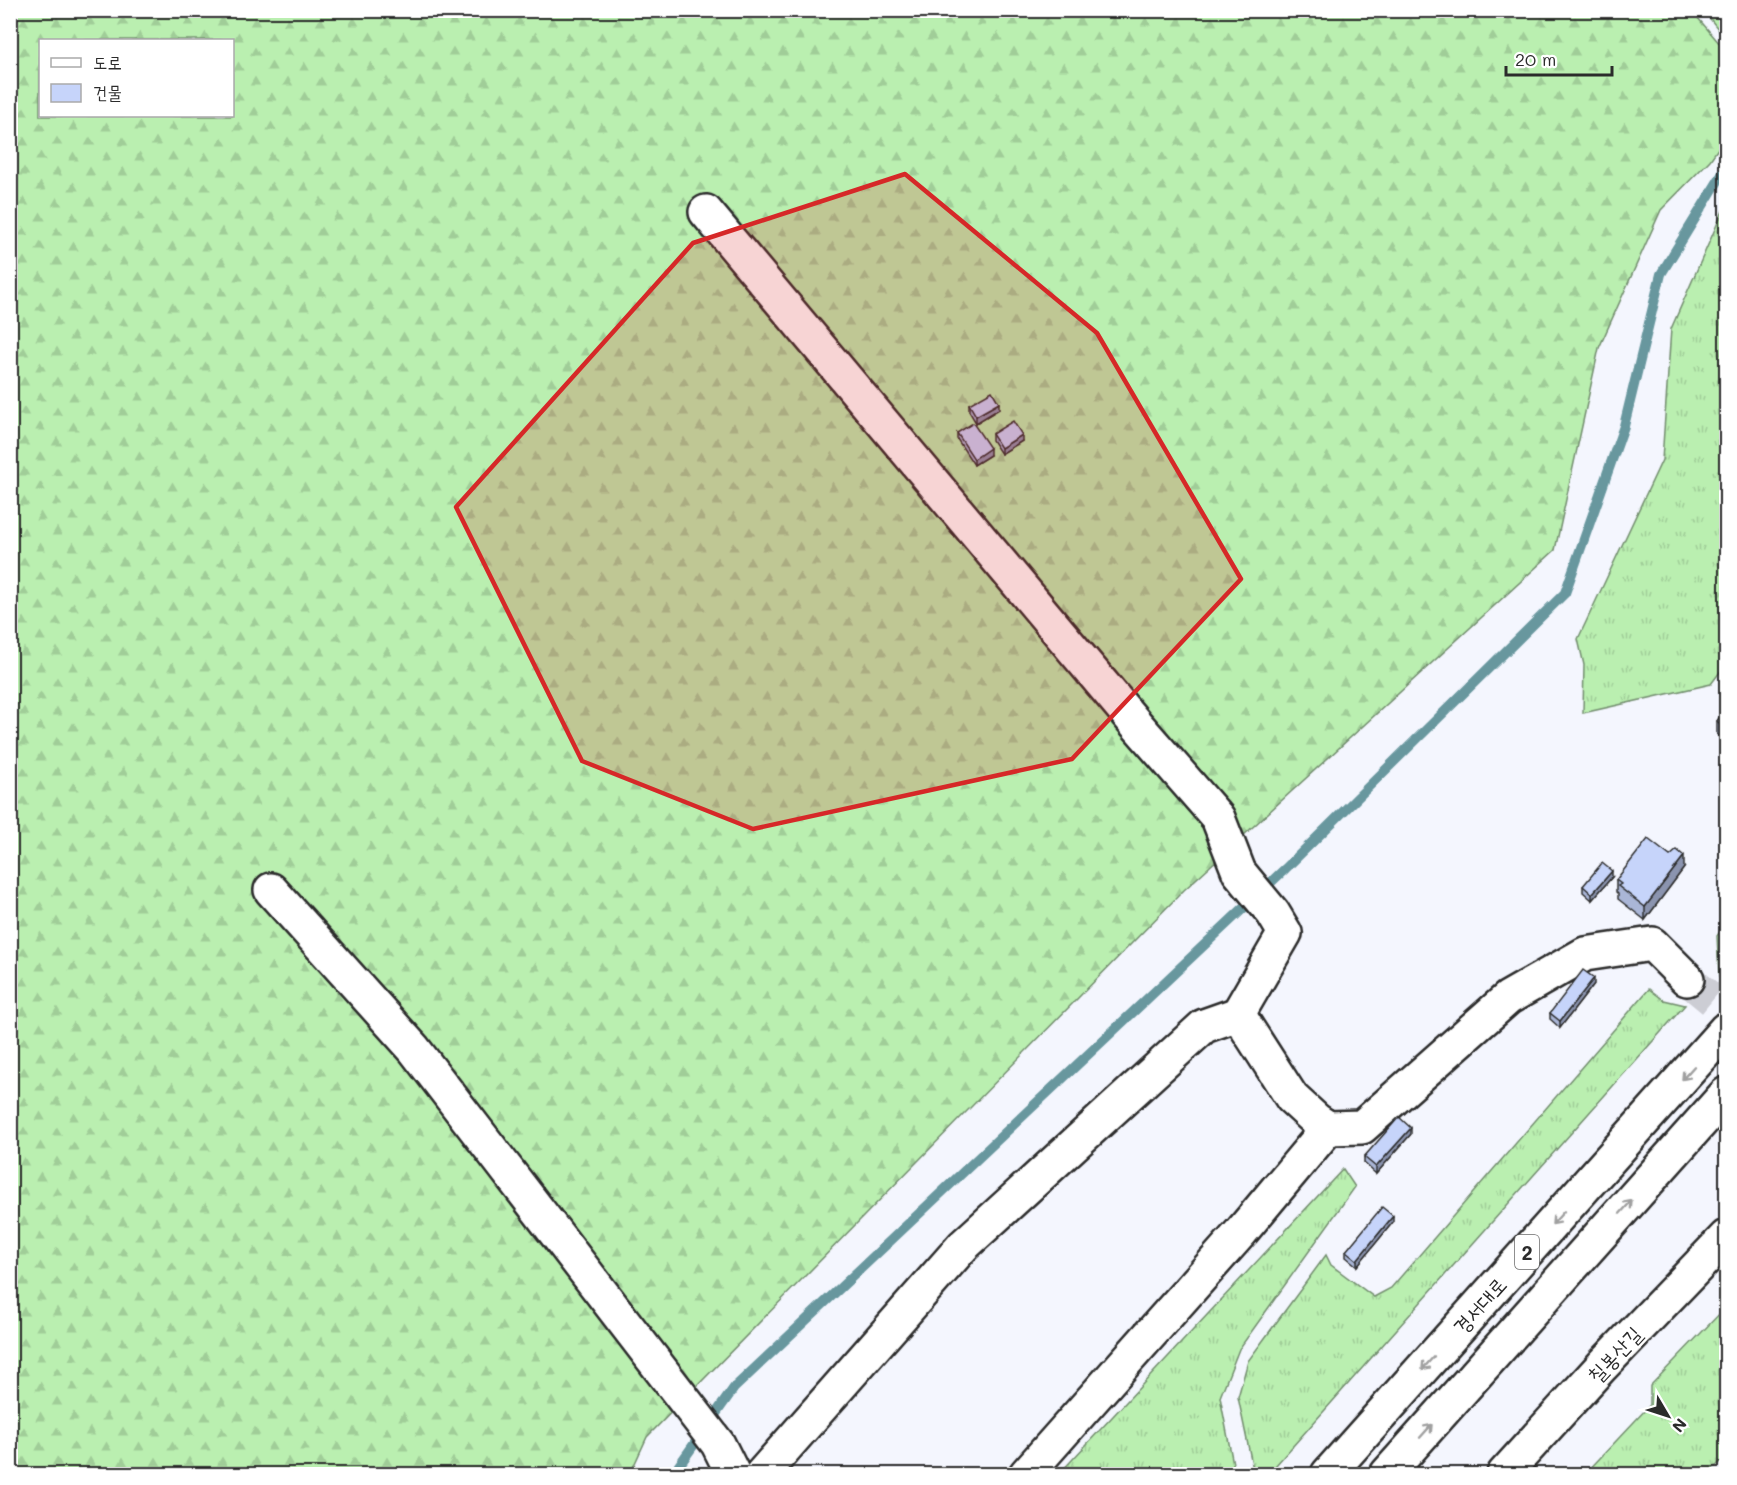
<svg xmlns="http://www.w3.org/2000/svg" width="1737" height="1485" font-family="Mali,'Poor Story',sans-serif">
  <defs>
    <pattern id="grass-tufts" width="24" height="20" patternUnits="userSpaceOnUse" patternTransform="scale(1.5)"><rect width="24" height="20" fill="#baefb0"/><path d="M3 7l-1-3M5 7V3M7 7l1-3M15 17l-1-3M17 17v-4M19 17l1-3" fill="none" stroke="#a0cd98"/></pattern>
    <pattern id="forest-firs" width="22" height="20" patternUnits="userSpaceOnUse" patternTransform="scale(1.5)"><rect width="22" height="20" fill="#baefb0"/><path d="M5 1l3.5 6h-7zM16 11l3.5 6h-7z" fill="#a0cd98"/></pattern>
    <pattern id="cemetery-stones" width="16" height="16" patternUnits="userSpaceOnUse" patternTransform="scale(1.5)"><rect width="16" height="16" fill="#baefb0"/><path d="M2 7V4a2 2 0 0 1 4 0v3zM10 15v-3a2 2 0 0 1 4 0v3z" fill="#a0cd98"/></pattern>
  </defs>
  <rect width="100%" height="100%" fill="#f4f6fe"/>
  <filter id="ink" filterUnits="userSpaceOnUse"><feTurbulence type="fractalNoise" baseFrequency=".0167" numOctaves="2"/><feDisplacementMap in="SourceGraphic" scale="12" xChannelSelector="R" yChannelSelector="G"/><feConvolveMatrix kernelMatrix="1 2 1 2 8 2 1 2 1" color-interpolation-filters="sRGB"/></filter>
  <g filter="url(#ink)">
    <g fill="url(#grass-tufts)" stroke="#728d6e" stroke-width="1.5">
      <path d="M1726,204v460l-15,20 -128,29 1,-48 -6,-26 84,-179 9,-131z"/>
      <path d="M1726,923v43l-7,9 -2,-39z"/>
      <path d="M1649,989l15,11 21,5 -417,469h-14l-16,-77 10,-36 78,-106 5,10 43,32 17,-9z"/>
      <path d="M1343,1169l12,18 -116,162 -19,48 15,77h-176z"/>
      <path d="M1726,1307v151l-20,16h-121l65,-69v-19z"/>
    </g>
    <path fill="url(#forest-firs)" stroke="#728d6e" stroke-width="1.5" fill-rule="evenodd" d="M10,11h1682l34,40v86l-16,23 -49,50 -62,138 -44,202 -371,340 -537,547 -17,37h-619zM40,40h192v76h-192z"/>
    <path fill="url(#cemetery-stones)" stroke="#728d6e" stroke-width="1.5" d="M1704,11h22v28z"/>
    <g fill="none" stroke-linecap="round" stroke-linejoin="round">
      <path stroke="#67979e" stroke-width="10" d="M673,1474l61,-86 551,-519 280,-276 59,-167 37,-152 65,-106"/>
      <path stroke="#cccdd4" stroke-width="33" stroke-dasharray="33 16" stroke-linecap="butt" d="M1687,979l39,32"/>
      <defs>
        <g id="minor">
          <path d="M706,212l430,512 82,94 21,54 34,41 12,20 -47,81"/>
          <path d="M271,890l143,159 304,395 15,30"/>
          <path d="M762,1474l201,-228 241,-220 34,-12 54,84 24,22 12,8 34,-1 146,-129 77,-44 67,-10 35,35"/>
          <path d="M1026,1474l216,-243 86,-103"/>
          <path d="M1504,1474l98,-108 124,-129"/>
        </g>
        <g id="major">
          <path d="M1328,1474l398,-445"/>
          <path d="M1387,1474l339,-380"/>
        </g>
      </defs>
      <use href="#minor" stroke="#2b2b2b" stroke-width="38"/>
      <use href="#major" stroke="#2b2b2b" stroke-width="38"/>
      <use href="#minor" stroke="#fff" stroke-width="33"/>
      <use href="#major" stroke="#fff" stroke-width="33"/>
    </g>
    <g fill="#aab6d7" stroke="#2b2b2b" stroke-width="1.5">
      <path d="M969,404l30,5 -23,14 -7,-12z"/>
      <path d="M957,433l33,22 -16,10 -17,-26z"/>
      <path d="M992,434l30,7 -21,13 -9,-14z"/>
      <path d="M1726,709v33l-9,-8v-13z"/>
      <path d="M1684,868l-39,52 -27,-21v-5l-2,-2v-12z"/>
      <path d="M1612,877l-20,23 -9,-8v-6z"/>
      <path d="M1594,984l-34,44 -10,-9v-6z"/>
      <path d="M1411,1134l-35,40 -12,-11v-6z"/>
      <path d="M1393,1222l-36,44 -11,-9v-6z"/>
    </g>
    <g fill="#8b94af" stroke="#2b2b2b" stroke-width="1.5">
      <path d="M999,403v6l-23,14v-7z"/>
      <path d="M1022,435v6l-21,13v-6z"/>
      <path d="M990,448v7l-16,10v-6z"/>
      <path d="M1684,856v12l-39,52v-13z"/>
      <path d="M1612,871v6l-20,23v-6z"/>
      <path d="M1594,978v6l-34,44v-7z"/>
      <path d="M1411,1128v6l-35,40v-7z"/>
      <path d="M1393,1216v6l-36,44v-6z"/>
    </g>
    <g fill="#c6d4fa" stroke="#2b2b2b" stroke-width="1.5">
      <path d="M992,391l7,12 -23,13 -7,-12z"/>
      <path d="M1013,421l9,14 -21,13 -9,-14z"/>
      <path d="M973,423l17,25 -16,11 -17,-26z"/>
      <path d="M1726,709v20l-9,-8z"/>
      <path d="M1648,839l22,17 7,-6 7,6 -39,51 -27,-21 3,-2 -5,-4z"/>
      <path d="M1602,863l10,8 -20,23 -9,-8z"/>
      <path d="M1583,970l11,8 -34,43 -10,-8z"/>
      <path d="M1399,1117l12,11 -35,39 -12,-10z"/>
      <path d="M1382,1207l11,9 -36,44 -11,-9z"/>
    </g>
    <defs><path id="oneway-shaft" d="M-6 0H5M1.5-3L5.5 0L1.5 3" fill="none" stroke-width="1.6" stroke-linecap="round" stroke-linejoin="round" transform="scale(1.5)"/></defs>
    <g stroke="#a0a0a0">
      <use href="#oneway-shaft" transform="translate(1688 1073) rotate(132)"/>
      <use href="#oneway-shaft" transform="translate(1626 1207) rotate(-48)"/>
      <use href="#oneway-shaft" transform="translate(1558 1218) rotate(132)"/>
      <use href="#oneway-shaft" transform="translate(1428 1363) rotate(132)"/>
      <use href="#oneway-shaft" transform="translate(1426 1431) rotate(-48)"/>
    </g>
  </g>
  <path fill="#d62828" fill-opacity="0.2" stroke="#d62828" stroke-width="4.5" stroke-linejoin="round" d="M905,174l192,159 144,246 -169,180 -319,70 -171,-68 -126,-254 237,-264z"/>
  <g text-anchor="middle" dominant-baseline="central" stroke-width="4.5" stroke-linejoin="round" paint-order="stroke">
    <rect fill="#fff" stroke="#6b6b6b" stroke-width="1.5" x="1515" y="1235" width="24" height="34" rx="4.5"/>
    <g font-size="20" font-weight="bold" fill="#2b2b2b">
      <text x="1527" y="1252">2</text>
    </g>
    <g font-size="21" fill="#2b2b2b" stroke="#fff">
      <text transform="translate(1479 1305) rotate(-48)">경서대로</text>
      <text transform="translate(1614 1354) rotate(-47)">칠봉산길</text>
    </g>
  </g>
  <rect width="1737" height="1485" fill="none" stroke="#fff" stroke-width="36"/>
  <rect x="18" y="18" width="1701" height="1449" fill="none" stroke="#2b2b2b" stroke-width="2" filter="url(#ink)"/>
  <rect x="39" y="39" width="195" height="78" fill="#ffffff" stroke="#aaaaaa" stroke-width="1.5"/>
  <rect x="51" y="58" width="30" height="9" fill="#ffffff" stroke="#aaaaaa" stroke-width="1.5"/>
  <text x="93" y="69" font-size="18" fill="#2b2b2b">도로</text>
  <rect x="51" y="84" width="30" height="18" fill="#c6d4fa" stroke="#aaaaaa" stroke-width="1.5"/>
  <text x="93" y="99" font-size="18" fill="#2b2b2b">건물</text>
  <g transform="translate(1668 1416) rotate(129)" stroke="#ffffff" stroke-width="4.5" paint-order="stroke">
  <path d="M0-4.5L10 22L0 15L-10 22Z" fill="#2b2b2b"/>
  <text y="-9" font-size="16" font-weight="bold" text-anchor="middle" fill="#2b2b2b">N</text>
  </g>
  <path d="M1506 66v9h106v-9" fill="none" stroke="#2b2b2b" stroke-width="3"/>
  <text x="1515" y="66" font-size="18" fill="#2b2b2b" stroke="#ffffff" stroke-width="4.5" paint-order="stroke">20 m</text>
</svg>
